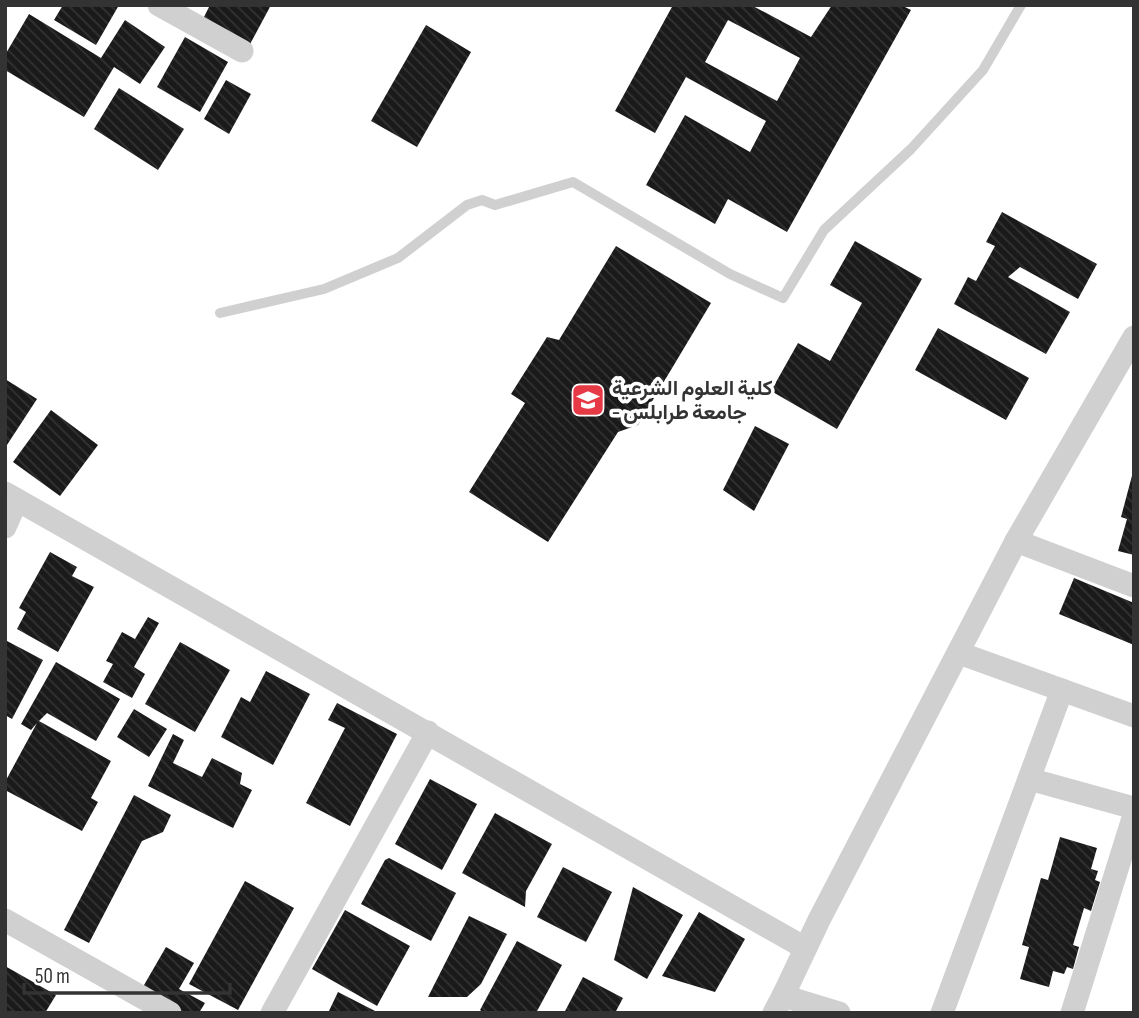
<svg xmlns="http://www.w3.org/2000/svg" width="1139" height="1018" font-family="'Sofia Sans Condensed',Vazirmatn,sans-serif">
  <defs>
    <pattern id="building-back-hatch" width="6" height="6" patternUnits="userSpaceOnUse" patternTransform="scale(1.75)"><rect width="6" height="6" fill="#1a1a1a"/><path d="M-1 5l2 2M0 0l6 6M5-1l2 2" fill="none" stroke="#333"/></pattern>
  </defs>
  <rect width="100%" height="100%" fill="#fff"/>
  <g fill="url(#building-back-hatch)" fill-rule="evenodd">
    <path d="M63,5h56l-23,40 -42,-25z"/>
    <path d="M210,5h61l-22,41 -47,-25z"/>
    <path d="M673,5h78l60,32 21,-32h69l10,5 -124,222 -59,-33 -13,25 -69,-39 39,-70 65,37 16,-31 -80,-44 -31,56 -40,-22zM728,20l72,38 -23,43 -72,-39z"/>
    <path d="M29,14l72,44 24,-38 40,27 -25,37 -26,-17 -30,50 -79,-47v-15z"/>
    <path d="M426,25l45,27 -54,95 -46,-26z"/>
    <path d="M185,37l43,25 -28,50 -43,-25z"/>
    <path d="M226,80l25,14 -22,40 -25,-15z"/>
    <path d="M119,88l65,41 -26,41 -64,-41z"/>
    <path d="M1002,212l95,52 -19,35 -58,-32 -12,10 62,35 -24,42 -92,-50 14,-27 8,4 19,-35 -9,-4z"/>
    <path d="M855,241l67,38 -85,150 -66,-38 27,-48 32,18 32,-58 -32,-18z"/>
    <path d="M616,246l95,57 -73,122 -20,7 -70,110 -79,-50 56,-89 -14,-9 36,-57 12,3z"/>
    <path d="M938,328l91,50 -23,42 -91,-50z"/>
    <path d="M5,379l32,20 -32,49z"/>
    <path d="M51,410l47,35 -38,51 -47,-34z"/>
    <path d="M755,426l34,18 -35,67 -31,-21z"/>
    <path d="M1133,472h1v83l-16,-4 9,-32 -6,-2z"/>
    <path d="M50,552l27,15 -5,9 22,11 -36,65 -41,-23 9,-17 -7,-4z"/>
    <path d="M1074,578l60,25v42l-75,-31z"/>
    <path d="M148,617l11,6 -25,44 11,7 -13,24 -29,-16 10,-18 -7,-3 16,-29 13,7z"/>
    <path d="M7,641l36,19 -31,59 -7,-4v-71z"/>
    <path d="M180,642l50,28 -35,62 -50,-28z"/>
    <path d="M56,662l64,37 -24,42 -49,-28 -8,8 72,40 -20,37 7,4 -16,29 -77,-41v-8l32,-59 -6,7 -10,-6z"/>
    <path d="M266,671l44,23 -37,71 -52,-28 20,-40 9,5z"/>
    <path d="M337,703l60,31 -47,92 -44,-23 39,-75 -17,-8z"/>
    <path d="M134,709l33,20 -18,28 -32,-20z"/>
    <path d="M173,734l11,6 -11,23 29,14 10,-19 30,15 -2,11 12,6 -19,38 -85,-42z"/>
    <path d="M430,779l47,25 -35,66 -47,-26z"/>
    <path d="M134,795l37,20 -8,17 -21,9 -53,102 -25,-13z"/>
    <path d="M495,813l57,31 -26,47 -1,16 -63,-34z"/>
    <path d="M1060,837l37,11 -6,21 7,2 -3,9 5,2 -9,29 -7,-3 -11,37 6,2 -6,22 -6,-2 -3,7 -11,-3 -4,16 -29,-8 9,-32 -7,-2 19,-67 7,2z"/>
    <path d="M389,858l67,35 -25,48 -70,-37 24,-44z"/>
    <path d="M563,867l49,25 -26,50 -49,-25z"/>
    <path d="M245,881l49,27 -56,102 -49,-26z"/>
    <path d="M633,887l50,28 -36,64 -33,-19z"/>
    <path d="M345,910l65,36 -33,60 -65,-37z"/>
    <path d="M699,912l46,27 -30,53 -53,-16z"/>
    <path d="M469,916l38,18 -26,50 -14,13h-39z"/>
    <path d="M517,941l45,24 -26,48h-52l-4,-3z"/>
    <path d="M166,947l28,16 -15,26 26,14 -6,10h-22l-37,-21z"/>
    <path d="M5,966l51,29 -11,18h-40z"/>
    <path d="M583,977l40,21 -8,15h-51z"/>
    <path d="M338,992l41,21h-51z"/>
  </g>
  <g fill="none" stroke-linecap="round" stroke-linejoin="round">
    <path stroke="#d0d0d0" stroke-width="10" d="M220,313l104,-24 74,-31 69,-53 15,-5 13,5 78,-23 157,92 53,24 41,-68 87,-81 72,-79 38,-65"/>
    <g stroke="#d0d0d0" stroke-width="23">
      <path d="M159,5l83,46"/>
      <path d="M5,493l800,455"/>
      <path d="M5,527l12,-27"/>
      <path d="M1016,541l118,45"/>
      <path d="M959,653l175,63"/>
      <path d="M1029,779l105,29"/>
      <path d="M5,920l165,93"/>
      <path d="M783,996l56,17"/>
      <path d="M272,1013l156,-281"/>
      <path d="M774,1013l9,-17 36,-76 197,-379 118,-204"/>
      <path d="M942,1013l120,-323"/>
      <path d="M1072,1013l62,-198"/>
    </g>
  </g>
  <defs>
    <symbol id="university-square" viewBox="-11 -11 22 22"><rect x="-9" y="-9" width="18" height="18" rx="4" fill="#e63946" stroke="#fff"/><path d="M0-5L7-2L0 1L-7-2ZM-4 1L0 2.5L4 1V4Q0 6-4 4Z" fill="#fff"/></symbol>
  </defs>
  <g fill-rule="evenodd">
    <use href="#university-square" x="569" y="381" width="38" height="38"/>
  </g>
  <g text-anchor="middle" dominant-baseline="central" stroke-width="7" stroke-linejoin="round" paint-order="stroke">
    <g font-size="21" font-weight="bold" fill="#333" stroke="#fff" text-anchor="start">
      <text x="612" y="388">كلية العلوم الشرعية<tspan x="612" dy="24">- جامعة طرابلس</tspan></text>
    </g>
  </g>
  <rect width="1139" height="1018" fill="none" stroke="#333333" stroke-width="14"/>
  <path d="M24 983v10h206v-10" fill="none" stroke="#333333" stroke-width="3.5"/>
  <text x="35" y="983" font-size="21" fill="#333333" stroke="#ffffff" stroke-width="5" paint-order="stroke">50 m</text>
</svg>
